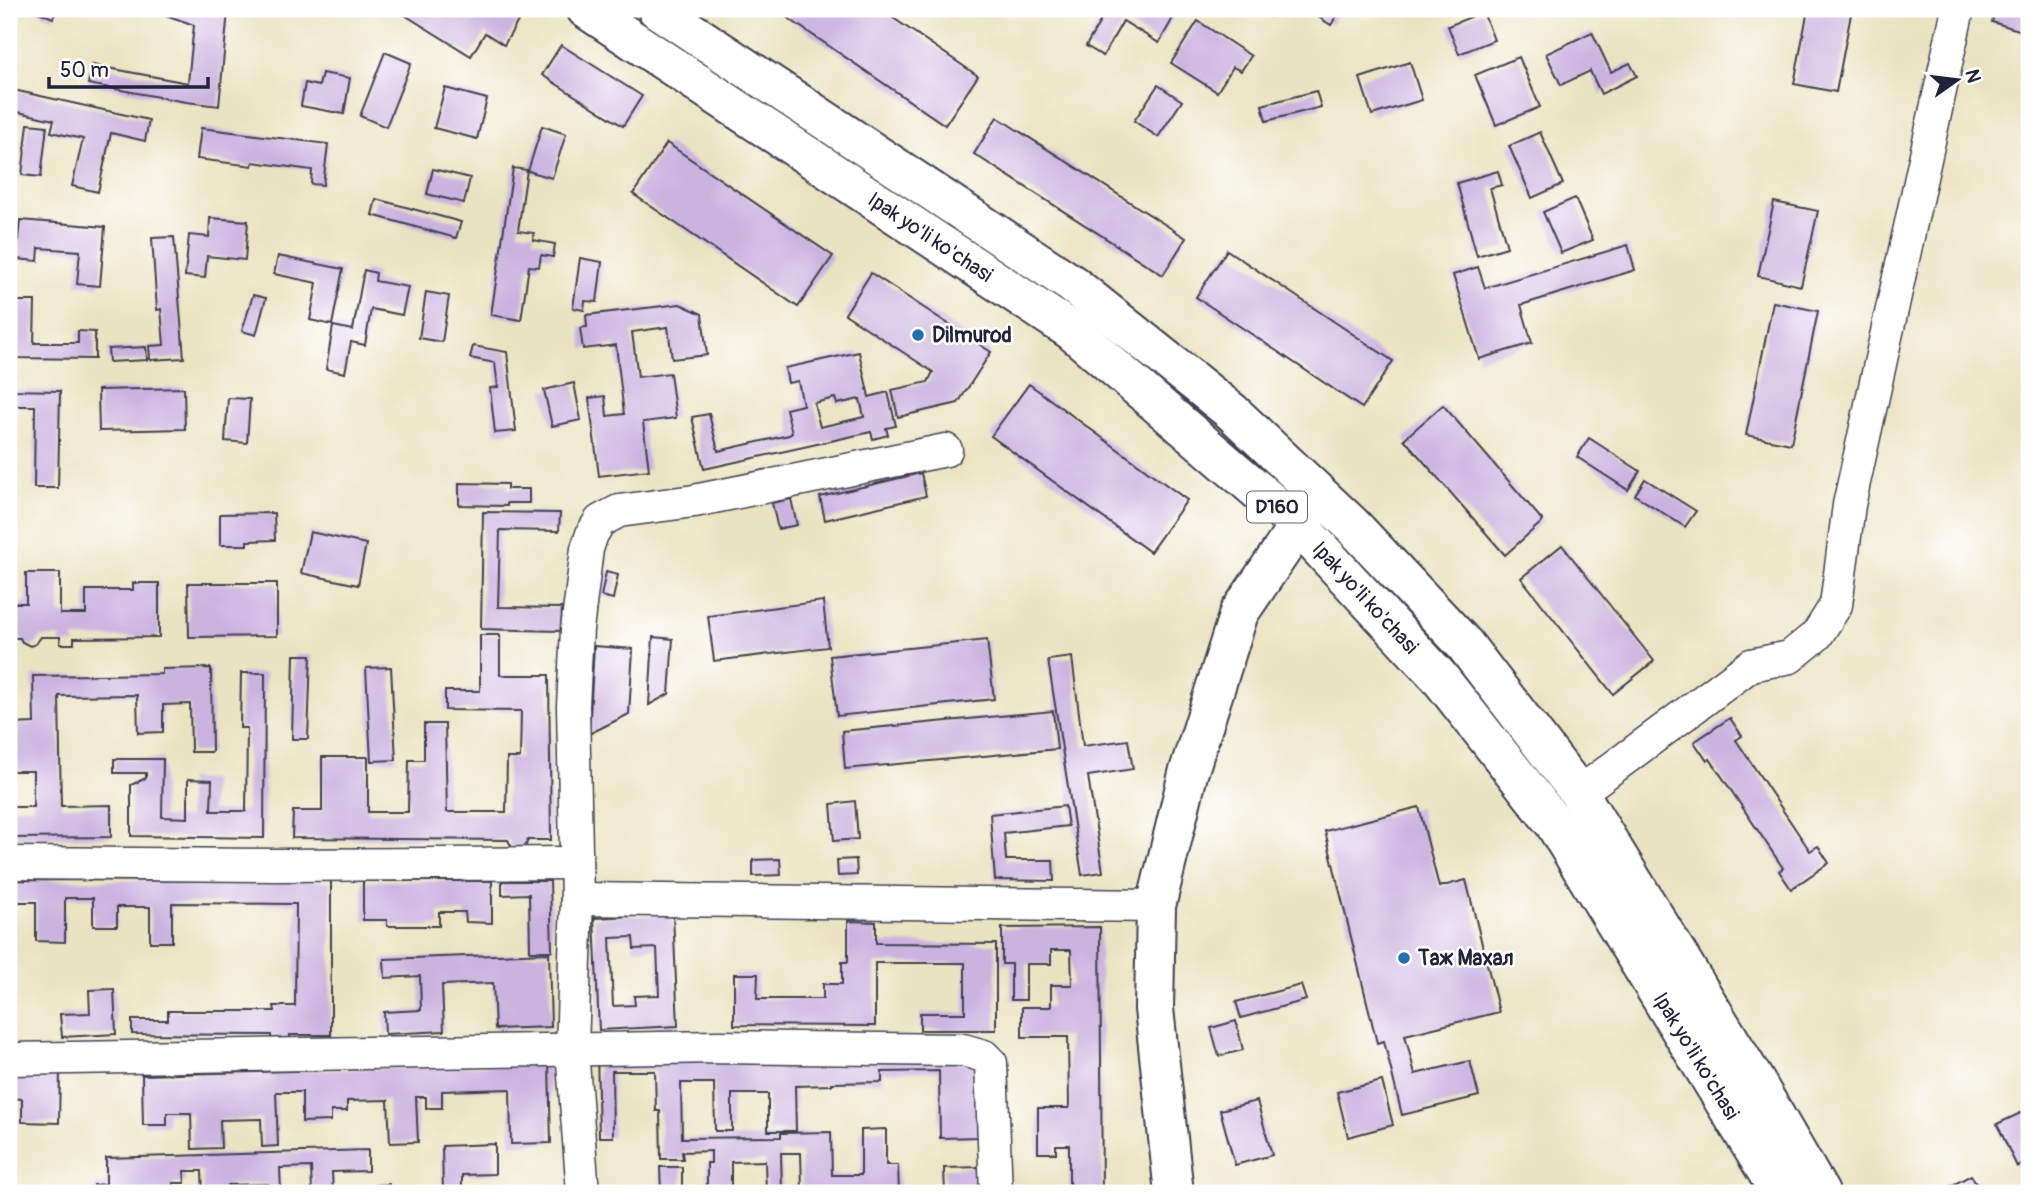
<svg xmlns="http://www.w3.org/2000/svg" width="2038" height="1202" font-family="Pangolin,sans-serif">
  <rect width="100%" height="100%" fill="#fff"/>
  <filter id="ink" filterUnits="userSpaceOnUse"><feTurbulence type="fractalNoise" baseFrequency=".0143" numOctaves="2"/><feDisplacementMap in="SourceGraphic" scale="14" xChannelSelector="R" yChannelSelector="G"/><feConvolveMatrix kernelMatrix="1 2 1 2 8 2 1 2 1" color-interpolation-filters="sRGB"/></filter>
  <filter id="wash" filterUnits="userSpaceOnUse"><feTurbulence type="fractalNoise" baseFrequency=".00686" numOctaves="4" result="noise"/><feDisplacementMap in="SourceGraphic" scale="28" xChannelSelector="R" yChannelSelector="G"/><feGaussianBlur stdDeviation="1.57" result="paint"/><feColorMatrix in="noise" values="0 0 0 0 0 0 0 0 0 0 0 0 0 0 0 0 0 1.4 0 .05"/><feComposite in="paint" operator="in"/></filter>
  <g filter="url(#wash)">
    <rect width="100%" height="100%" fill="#eae3c1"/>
    <g id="blocks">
      <g fill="#cbb3df" fill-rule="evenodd">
        <path d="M31,9h26l-4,9z"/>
        <path d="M149,9h71l8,2 -9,95 -33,-4 -98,-18 4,-19 96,18 6,-58z"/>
        <path d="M402,9h108l11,7 -17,29 -19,-12 -14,23 -71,-44z"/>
        <path d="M781,9h99l98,67 -33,49 -166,-113z"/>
        <path d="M1101,9h72l4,2 -18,32 -36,-22 -20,35 -17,-10 20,-35z"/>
        <path d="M1256,9h19l-5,8z"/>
        <path d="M1306,9h28l5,3 -8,13z"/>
        <path d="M1808,9h44l-16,83 -42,-8z"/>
        <path d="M1996,9h33v24l-37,-11z"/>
        <path d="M1483,12l11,28 -35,14 -11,-28z"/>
        <path d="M1198,21l53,35 -10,15 -8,-4 -16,25 -46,-29z"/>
        <path d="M1592,32l19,40 19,-9 7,13 -36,18 -11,-23 -29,14 -15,-31z"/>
        <path d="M561,45l81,51 -19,30 -81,-51z"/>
        <path d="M385,52l26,11 -25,64 -26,-11z"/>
        <path d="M1519,57l21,50 -44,18 -21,-50z"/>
        <path d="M1410,62l12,38 -50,15 -12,-37z"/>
        <path d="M322,73l28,5 -6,36 -43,-8 4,-23 14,3z"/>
        <path d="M1158,85l24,16 -24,36 -24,-16z"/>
        <path d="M445,88l42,11 -10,40 -43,-11z"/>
        <path d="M9,89l140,31 -4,21 -34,-8 -13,59 -26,-6 11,-47 -32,-7 3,-12 -45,-10z"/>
        <path d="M1316,91l5,16 -55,14 -4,-16z"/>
        <path d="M997,117l189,121 -23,37 -189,-121z"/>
        <path d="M28,124l19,2 -6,51 -19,-2z"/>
        <path d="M542,126l24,8 -14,44 -24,-7z"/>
        <path d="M201,128l127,16 -5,41 -12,-1 1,-14 -59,-8 -1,4 -55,-7z"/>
        <path d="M1540,132l23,52 -31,14 -23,-52z"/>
        <path d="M667,143l166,113 -35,51 -165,-113z"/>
        <path d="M513,168l14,2 -9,61 16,2 -1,7 22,4 -2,13 -12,-2 -2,12 -10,-1 -8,54 -30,-5z"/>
        <path d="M433,169l37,9 -6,25 -37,-9z"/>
        <path d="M1498,171l4,14 -12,3 17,59 -30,9 -20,-73z"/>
        <path d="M1575,198l18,42 -32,13 -18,-41z"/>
        <path d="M376,199l85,23 -5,16 -84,-23z"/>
        <path d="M1774,202l44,9 -17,75 -43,-10z"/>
        <path d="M210,218l38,3 -3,39 -38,-4 -2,22 -20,-2 4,-41 20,2z"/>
        <path d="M20,220l85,7 -5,59 -23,-2 3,-33 -41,-3 -1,13 -22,-2z"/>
        <path d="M174,237l10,121 -34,2 -1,-14 15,-1 -3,-36 -4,1 -5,-72z"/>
        <path d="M1628,245l7,25 -114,35 11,38 -53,16 -26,-84 25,-8 7,21z"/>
        <path d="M1227,250l166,111 -31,47 -166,-111z"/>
        <path d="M278,256l65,13 -11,56 -22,-5 7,-37 -43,-9z"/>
        <path d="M580,258l22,4 -5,40 -12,-1 -1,9 -11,-2z"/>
        <path d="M364,270l12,3 -1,8 33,6 -6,28 -31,-6 -6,36 -14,-3 -6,31 -19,-4 7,-43 20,4z"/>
        <path d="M871,273l120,79 -33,51 -60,14 -6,-27 36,-8 5,-10 -88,-58z"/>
        <path d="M426,292l23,4 -7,46 -23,-4z"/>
        <path d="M253,295l13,3 -10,37 -14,-4z"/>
        <path d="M9,301h26l-1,42h44v-12l17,1v27l-86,-1z"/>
        <path d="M1773,302l45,9 -27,133 -45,-9z"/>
        <path d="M680,304l22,10 5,41 -35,4 -4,-32 -36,5 6,45 32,-4 6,45 -33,4 6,48 -50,6 -10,-78 16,-2 2,20 17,-2 -8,-69 -33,4 -3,-21 7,-1 -1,-12z"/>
        <path d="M473,346l34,6 9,79 -21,2 -5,-45 8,-1 -3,-24 -25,-5z"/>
        <path d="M146,347l1,13 -38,2 -1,-13z"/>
        <path d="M859,352l10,45 19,-5 8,34 -10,2 2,7 -15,4 -2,-7 -167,37 -12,-52 17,-3 9,37 71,-16 3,-2 -6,-24 17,-4 -5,-24 -10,2 -3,-15zM835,398l2,6 23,-5 4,18 -44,10 -6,-24z"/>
        <path d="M574,383l7,37 -29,6 -8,-36z"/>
        <path d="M1029,384l158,116 -37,52 -159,-116z"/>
        <path d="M184,388l1,41 -86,2 -1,-41z"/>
        <path d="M9,390l51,1 -2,97h-24l1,-82h-26z"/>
        <path d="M228,398l22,1 -3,44 -22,-2z"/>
        <path d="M1443,405l100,116 -38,34 -101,-116z"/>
        <path d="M1589,438l51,33 -12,19 -51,-33z"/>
        <path d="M921,473l5,23 -101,24 -5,-23z"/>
        <path d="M1645,479l51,32 -11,16 -50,-32z"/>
        <path d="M459,483l48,1v5h22v14h-22v3l-48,-1z"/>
        <path d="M791,499l6,26 -19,4 -6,-26z"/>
        <path d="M483,512l77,1 -1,18 -59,-1 -2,77 64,1 -1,23 -80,-2z"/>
        <path d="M274,513l1,27 -28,1v4h-27v-31z"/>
        <path d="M310,532l56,12 -8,41 -57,-12z"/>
        <path d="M1562,545l92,116 -41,33 -92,-116z"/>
        <path d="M606,572l12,3 -5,24 -12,-3z"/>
        <path d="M26,573h34v41h26v-24h47v-7h26v54l-85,1v6h-14v-7h-19l-5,7 -6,2 -8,-4 -2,-4h-11v-35h17z"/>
        <path d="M188,583h89v53l-88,1z"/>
        <path d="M823,601l5,46 -114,14 -6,-45z"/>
        <path d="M480,635h20v40h49l2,165h-23l-3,7 -6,3 -7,-2 -4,-8 -216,-2 1,-27h29v-54h46v55h40l1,-52h15v-36h21l2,88h59l1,-54h13l1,-47 -76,-1v-19h35z"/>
        <path d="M653,637l20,2 -4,55 -20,11z"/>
        <path d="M987,640l7,59 -157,17 -7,-60z"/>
        <path d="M594,646l39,3 -4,65 -40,20z"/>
        <path d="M294,655h17l-3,84h-16z"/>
        <path d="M1072,657l11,89 45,-6 5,29 -45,7 15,96 -21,3 -34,-215z"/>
        <path d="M391,667l5,93 -25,1 -5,-93z"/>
        <path d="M211,668l1,84h-21l-1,-48 -27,1v27l-25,1 -1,-38 -78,1 2,110 50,-1v32l-102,1v-31h24v-36h-24v-20h3v-27l22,-1 -1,-47 129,-2v-5z"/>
        <path d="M241,673h24l-1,165 -133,-2v-51l15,-7v-5h-32v-14h49l-1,58 26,1v-39l24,1 -1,31h35l1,-83h-7z"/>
        <path d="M1053,711l4,38 -212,20 -3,-38z"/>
        <path d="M1730,718l12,18 -6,4 74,111 8,-5 11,17 -38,26 -12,-18 4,-3 -73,-109 -3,2 -13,-19z"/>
        <path d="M855,801l3,38 -24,2 -3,-37z"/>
        <path d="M1065,806l3,20 -64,7 2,27h47l1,21 -59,-1 -5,-66z"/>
        <path d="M1419,807l20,80 27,-7 33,132 -94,23 10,39 55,-13 9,35 -77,19 -18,-74 -7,2 -52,-212z"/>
        <path d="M780,859l1,16 -28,1v-16z"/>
        <path d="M856,859l1,16 -19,1 -1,-16z"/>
        <path d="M286,873v8h45v154h-41v5h-19v-5l-139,-1v-14h36v-9h107l-1,-5h21l1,-102 -124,-1v39h-22v-35h-33v19h-24v-28h-28v44l-29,-1v-39h-27v-22l257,1z"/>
        <path d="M363,881h129v42l-26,-1 -1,-10h-26v14h-52v-6h-24z"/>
        <path d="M502,881h48l2,70h-22l-1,-57 -27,1z"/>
        <path d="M673,914l5,112 -79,4 -5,-112zM633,937l1,12 23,-1 2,47 -25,1 1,9 -22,1 -3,-68z"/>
        <path d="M848,921l28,1v21l120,1v86h-76v-17h45v-50h-90v63l-141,-1v-51h24l-1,25h66v-15h19v-22h6z"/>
        <path d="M1100,927l2,266h-33v-48h-13v8h-18v-45h31l-1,-71h-46v-30h29v-22h21l-1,-35h-20v14h-25v36h-15v-36h-9v-36z"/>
        <path d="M549,953l2,74 -56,2 -2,-46 -51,2 2,46 -59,3 -1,-22 37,-2 -1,-34 -35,2 -1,-19z"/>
        <path d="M1301,985l5,15 -65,18 -5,-16z"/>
        <path d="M114,989l2,45 -54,3 -2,-23 30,-1 -1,-23z"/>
        <path d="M1236,1021l7,29 -24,6 -8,-28z"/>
        <path d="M597,1053l382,3 1,81 -40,1 -1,-67 -57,1v10l-50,1v2l-37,1 1,45h-28v-37h-36v37h-17l-1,-48h-33l1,55 99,-1v-4l50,-1 1,43h29v-45l25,-1v36h12l1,28h-133l-1,-32 -34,1v31h-24v-30h4v-12l-29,1 1,7h-22l-1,-48h-4l-1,-40h-43l1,66h-14zM781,1153h20l1,37h-20z"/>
        <path d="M549,1064l2,79 -40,1 -1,-55 -68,2v17h-16v-11h-10l2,45 -28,1 -2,-43 -41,1v10h-16v10l-29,1v-30h-26l2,54 -16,1 -1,-28 -41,1 1,28 -29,1 -1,-36h-24v12h-24l-1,-50z"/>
        <path d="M9,1070l51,1 -1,52 -37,-1v-23l-13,-1z"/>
        <path d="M1382,1081l11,44 -45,12 -11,-45z"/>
        <path d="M1257,1101l15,54 -37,10 -15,-55z"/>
        <path d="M2029,1109v52l-12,6 -20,-43z"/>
        <path d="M495,1144v30l-33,1v18h-19l-1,-47z"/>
        <path d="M368,1150v21l-36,1 1,21h-21l-1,-26 -31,1 1,25h-13v-9l-40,1 1,8h-26l-1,-22h-18l1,12h-12v10h-78l-1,-8 12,-1v-26z"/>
        <path d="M660,1167h22v26h-21z"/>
        <path d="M983,1167v26h-38l-1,-25z"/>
        <path d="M1971,1175l10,18h-43z"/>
        <path d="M389,1184l1,9h-13l-1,-8z"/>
      </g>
    </g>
  </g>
  <g filter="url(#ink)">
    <use href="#blocks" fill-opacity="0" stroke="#403f4f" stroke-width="2"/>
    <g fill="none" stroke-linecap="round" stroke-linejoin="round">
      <defs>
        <g id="minor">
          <path d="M1579,793l172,-128 39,-8 27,-22 19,-30 13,-100 109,-496"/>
          <path d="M9,863l268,2 297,-2"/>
          <path d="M577,899l579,7"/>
          <path d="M9,1059l710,-12 244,3 21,6 7,7 5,130"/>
          <path d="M583,1193l-11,-144 5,-150 -4,-193 4,-77 10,-80 5,-15 8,-13 19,-10 75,-10 252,-51"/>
        </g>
        <g id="major">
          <path id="s1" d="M586,9l486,322 226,194 141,152 115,146 226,370"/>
          <path d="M657,9l415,275 160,128 120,113 113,120 114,148 179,293 62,107"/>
          <path d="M1174,1193l-20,-184 2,-103 32,-132 51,-161 73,-107"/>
        </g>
      </defs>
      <use href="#minor" stroke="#403f4f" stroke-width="35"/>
      <use href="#major" stroke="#403f4f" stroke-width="42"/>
      <use href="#minor" stroke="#fff" stroke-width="32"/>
      <use href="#major" stroke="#fff" stroke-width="38"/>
    </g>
  </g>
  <g fill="#1f6fb2" stroke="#fff" stroke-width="2.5">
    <circle cx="918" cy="335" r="7"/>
    <circle cx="1404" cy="958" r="7"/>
  </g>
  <g text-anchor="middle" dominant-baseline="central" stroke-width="5" stroke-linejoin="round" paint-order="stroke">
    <rect fill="#fff" stroke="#646476" stroke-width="2" x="1247" y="491.5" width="60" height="31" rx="5"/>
    <g font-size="19" font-weight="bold" fill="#22223b">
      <text x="1277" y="507">D160</text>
    </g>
    <g font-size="21" fill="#22223b" stroke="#fff">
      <text stroke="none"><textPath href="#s1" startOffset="413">Ipak yo'li ko'chasi</textPath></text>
      <text stroke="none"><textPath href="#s1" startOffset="980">Ipak yo'li ko'chasi</textPath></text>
      <text stroke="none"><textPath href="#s1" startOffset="1547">Ipak yo'li ko'chasi</textPath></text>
    </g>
    <g font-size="21" font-weight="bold" fill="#22223b" stroke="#fff" text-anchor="start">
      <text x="932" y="335">Dilmurod</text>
      <text x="1418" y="958">Таж Махал</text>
    </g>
  </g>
  <rect width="2038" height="1202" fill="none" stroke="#fff" stroke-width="35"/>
  <g transform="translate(1957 80) rotate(76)" stroke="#ffffff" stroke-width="5" paint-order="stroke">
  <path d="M0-5L12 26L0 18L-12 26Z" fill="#22223b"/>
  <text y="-10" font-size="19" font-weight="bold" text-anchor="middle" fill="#22223b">N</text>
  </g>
  <path d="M49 77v10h159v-10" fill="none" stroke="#22223b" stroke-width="3.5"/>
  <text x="60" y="77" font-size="21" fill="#22223b" stroke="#ffffff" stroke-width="5" paint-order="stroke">50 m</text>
</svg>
